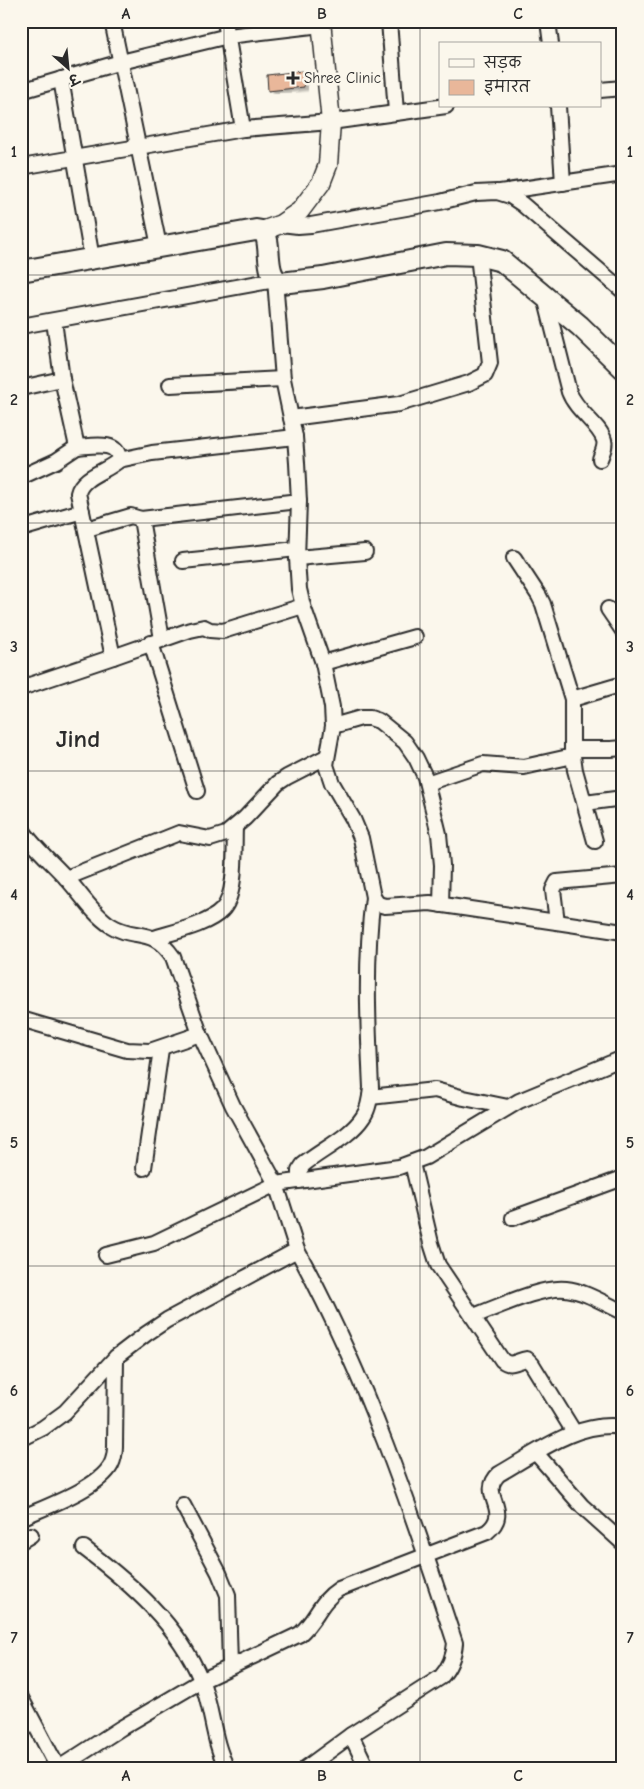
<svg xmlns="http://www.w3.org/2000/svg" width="644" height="1789" font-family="'Comic Neue','Playpen Sans Deva',sans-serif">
  <defs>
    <filter id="shadow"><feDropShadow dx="5.5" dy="3" stdDeviation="1" flood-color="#0004"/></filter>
  </defs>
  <rect width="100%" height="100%" fill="#fbf7ec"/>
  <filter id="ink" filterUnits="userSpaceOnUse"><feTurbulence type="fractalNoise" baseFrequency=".02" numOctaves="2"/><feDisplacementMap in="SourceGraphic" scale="10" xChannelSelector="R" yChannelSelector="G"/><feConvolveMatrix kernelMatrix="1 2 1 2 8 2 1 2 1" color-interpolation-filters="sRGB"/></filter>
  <g filter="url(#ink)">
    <path fill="#e9b79a" stroke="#2b2b2b" filter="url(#shadow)" d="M302,71l2,16 -36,4 -1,-16z"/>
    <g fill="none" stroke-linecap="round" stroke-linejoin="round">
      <defs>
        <g id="minor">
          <path d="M112,21l47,225"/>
          <path d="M225,21l18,108"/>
          <path d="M389,21l7,91"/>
          <path d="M548,21l3,23"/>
          <path d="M61,79l31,180"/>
          <path d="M600,90l23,-2"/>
          <path d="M21,91l100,-29 107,-26 93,-11"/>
          <path d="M558,106l5,77"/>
          <path d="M21,167l222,-38 88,-7 115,-16"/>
          <path d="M500,192l123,-18"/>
          <path d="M281,224l17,2 13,-1 129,-23 36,-9 21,-1 13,4 12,8 101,87"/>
          <path d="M545,297l24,95c7,19 30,32 35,48 2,6 -2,13 -4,19"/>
          <path d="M54,321l8,58 15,68c15,-1 42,-7 42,13 -11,11 -37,16 -41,33l35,164"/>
          <path d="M21,326l254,-46 8,99 12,58 2,26 2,38 -2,57 2,31 4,17 20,57 9,44 1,19 -7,39 6,18 21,36 8,19 12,59 5,7 7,2 45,-3 193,29"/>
          <path d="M170,385l113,-6"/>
          <path d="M21,388l41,-9"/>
          <path d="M291,418l108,-14 70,-21 16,-8 5,-12 -12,-108"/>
          <path d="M119,460l33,-7 143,-16"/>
          <path d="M21,477l35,-16 21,-14"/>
          <path d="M141,519l21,120"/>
          <path d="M21,529l61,-18"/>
          <path d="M87,529l44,-13 10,3 158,-18"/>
          <path d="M297,558l68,-6"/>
          <path d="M514,558l25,38 4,8 29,95v50l3,21 20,71"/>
          <path d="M183,561l114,-12"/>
          <path d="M608,609l15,22"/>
          <path d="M151,643l46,148"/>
          <path d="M323,663l92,-26"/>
          <path d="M21,688l92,-31 77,-27 14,-3 6,3 13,1 80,-25"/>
          <path d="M572,699l51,-15"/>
          <path d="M333,726l28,-8h9l9,3 26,21 11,16 9,19 14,57 3,31 -1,40"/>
          <path d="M572,749h39l12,-1"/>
          <path d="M427,783l56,-19 41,3 49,-11"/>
          <path d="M585,803l38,-5"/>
          <path d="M21,828c13,20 31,34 47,52 13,14 25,34 42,45 25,16 42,1 63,32l27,77 33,72 43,78 21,66 -130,70 -21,14 -30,23 -51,55 -22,16 -22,11"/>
          <path d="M66,878l113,-45 31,6 16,-5 19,-16 33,-35 9,-6 39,-20"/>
          <path d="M557,922l-4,-32 4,-8 66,-6"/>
          <path d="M154,938c19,-6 54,-13 68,-28 15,-15 12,-61 13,-82"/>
          <path d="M21,1019l106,31 23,1 50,-17"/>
          <path d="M370,1097l65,-7 29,8 44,9"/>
          <path d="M412,1163l19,80 7,22 64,95c9,8 15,0 25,-1l5,5 42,68"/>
          <path d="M144,1168l17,-119"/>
          <path d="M299,1181v-10l4,-6c18,-15 47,-28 60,-48 6,-8 7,-19 8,-29 -3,-64 -6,-127 2,-191"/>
          <path d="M513,1218l110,-40"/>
          <path d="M297,1250c68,124 114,258 158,393 -1,13 -5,24 -14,34l-90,58 16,33"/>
          <path d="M106,1255l48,-12 122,-59 123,-17 27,-10 93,-56 104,-43"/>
          <path d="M474,1316c24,-9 68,-30 92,-27 19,2 39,15 57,23"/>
          <path d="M536,1453l46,53 41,37"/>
          <path d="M183,1505l36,68 9,22 2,71"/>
          <path d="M21,1518c24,-11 78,-30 90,-53 3,-6 4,-12 4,-19l1,-89"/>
          <path d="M21,1541l10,-6"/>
          <path d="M84,1548c47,36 94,76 117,132 12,29 11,60 26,88"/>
          <path d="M21,1698l37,70"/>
          <path d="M59,1768l62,-40 80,-47 99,-47c17,-15 19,-32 39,-45l148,-57c27,-22 -10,-37 12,-58 37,-21 79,-54 124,-47"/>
          <path d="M306,1768l45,-33"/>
        </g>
        <path id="tertiary" d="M262,231l19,-7 19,-13 21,-28 7,-18 3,-43 -10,-101"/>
        <path id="secondary" d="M21,271l235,-41 6,1 4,5c5,14 -1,40 15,47l42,-5 123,-24 32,1 24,6 78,65 43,42"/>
      </defs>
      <use href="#minor" stroke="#2b2b2b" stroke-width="18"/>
      <use href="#tertiary" stroke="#2b2b2b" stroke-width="21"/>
      <use href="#secondary" stroke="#2b2b2b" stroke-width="24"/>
      <use href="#minor" stroke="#fbf7ec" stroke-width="14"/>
      <use href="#tertiary" stroke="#fbf7ec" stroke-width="18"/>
      <use href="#secondary" stroke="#fbf7ec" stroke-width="20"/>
    </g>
  </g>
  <path fill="none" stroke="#2b2b2b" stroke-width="1" stroke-opacity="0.55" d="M224,21v1747M420,21v1747M21,275h602M21,523h602M21,771h602M21,1018h602M21,1266h602M21,1514h602"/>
  <path fill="#2b2b2b" stroke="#fbf7ec" stroke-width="2" d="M290.5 70.5h5v5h5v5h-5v5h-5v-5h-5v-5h5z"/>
  <g text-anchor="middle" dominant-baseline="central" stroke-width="5" stroke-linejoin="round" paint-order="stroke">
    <g font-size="15" fill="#2b2b2b" stroke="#fbf7ec" text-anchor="start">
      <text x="304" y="78">Shree Clinic</text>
    </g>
    <g font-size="25" font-weight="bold" fill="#2b2b2b" stroke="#fbf7ec">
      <text x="78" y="738">Jind</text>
    </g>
  </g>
  <rect width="644" height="1789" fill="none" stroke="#fbf7ec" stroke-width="55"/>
  <rect x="439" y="42" width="162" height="65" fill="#fbf7ec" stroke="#a8a59f"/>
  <rect x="449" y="59" width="25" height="8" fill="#fbf7ec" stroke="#a8a59f"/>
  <text x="484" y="68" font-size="15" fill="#2b2b2b">सड़क</text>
  <rect x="449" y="80" width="25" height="15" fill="#e9b79a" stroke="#a8a59f"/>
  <text x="484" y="92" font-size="15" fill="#2b2b2b">इमारत</text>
  <g transform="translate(68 68) rotate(153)" stroke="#fbf7ec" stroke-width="4" paint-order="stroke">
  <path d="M0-4L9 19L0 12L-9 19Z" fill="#2b2b2b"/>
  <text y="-8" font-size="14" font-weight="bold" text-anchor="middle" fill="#2b2b2b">उ</text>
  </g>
  <rect x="28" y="28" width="588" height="1734" fill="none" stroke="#2b2b2b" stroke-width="2"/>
  <g font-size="16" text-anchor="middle" font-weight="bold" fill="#2b2b2b">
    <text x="126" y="19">A</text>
    <text x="322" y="19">B</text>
    <text x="518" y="19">C</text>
    <text x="14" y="157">1</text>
    <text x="630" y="157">1</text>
    <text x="14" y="405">2</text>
    <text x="630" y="405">2</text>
    <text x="14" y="652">3</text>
    <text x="630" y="652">3</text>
    <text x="14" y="900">4</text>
    <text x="630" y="900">4</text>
    <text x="14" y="1148">5</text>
    <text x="630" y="1148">5</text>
    <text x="14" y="1396">6</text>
    <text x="630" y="1396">6</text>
    <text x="14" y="1643">7</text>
    <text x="630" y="1643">7</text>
    <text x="126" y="1781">A</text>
    <text x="322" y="1781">B</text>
    <text x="518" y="1781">C</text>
  </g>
</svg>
